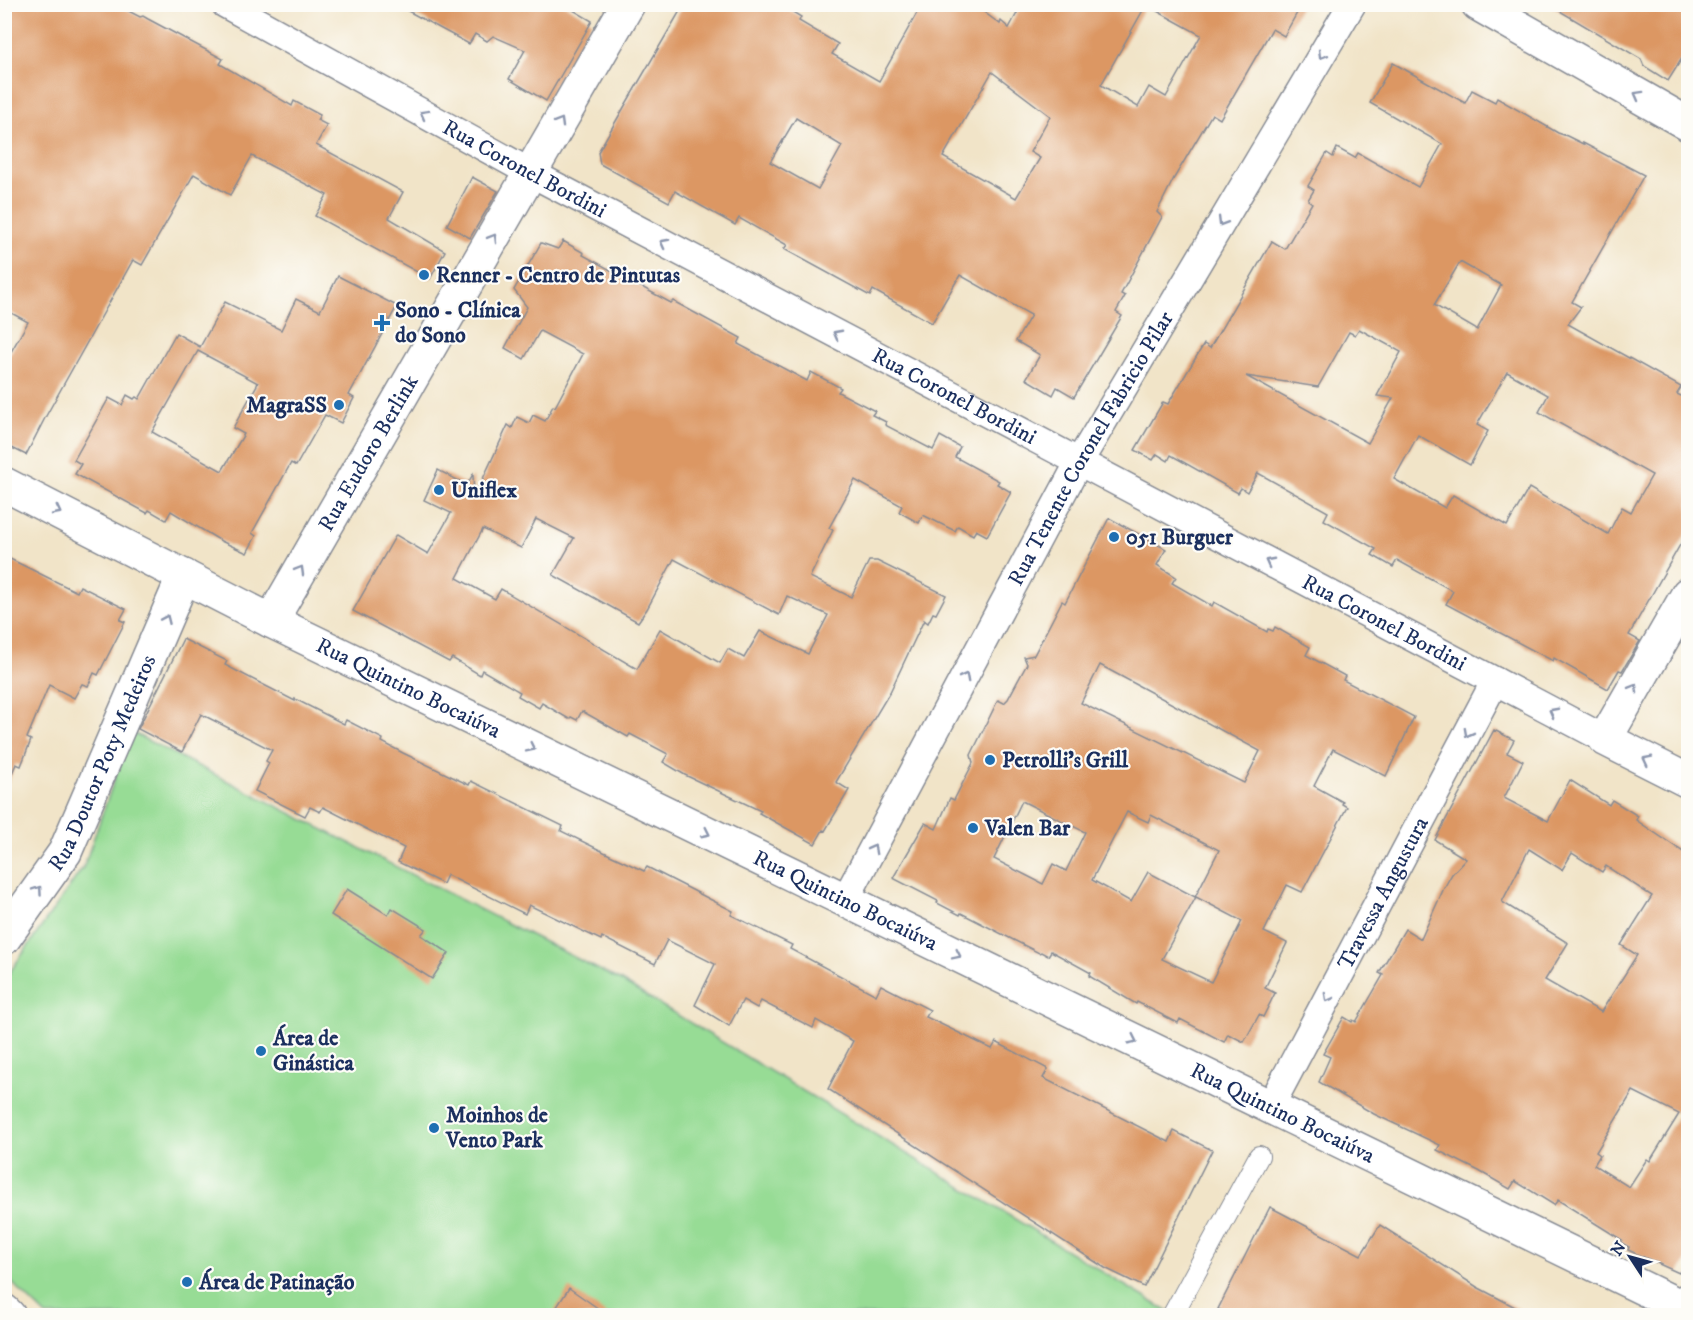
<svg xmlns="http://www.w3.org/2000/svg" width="1693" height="1320" font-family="'IM FELL DW Pica',serif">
  <rect width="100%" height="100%" fill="#fdfcf7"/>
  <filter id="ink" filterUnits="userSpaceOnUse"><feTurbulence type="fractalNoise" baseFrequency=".0167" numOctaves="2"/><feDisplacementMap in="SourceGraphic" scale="12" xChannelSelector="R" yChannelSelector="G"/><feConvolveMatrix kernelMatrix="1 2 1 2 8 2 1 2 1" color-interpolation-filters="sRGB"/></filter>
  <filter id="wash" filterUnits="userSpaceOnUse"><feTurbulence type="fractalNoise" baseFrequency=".008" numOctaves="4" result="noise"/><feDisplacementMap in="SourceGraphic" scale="24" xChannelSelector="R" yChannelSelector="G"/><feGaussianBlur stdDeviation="1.35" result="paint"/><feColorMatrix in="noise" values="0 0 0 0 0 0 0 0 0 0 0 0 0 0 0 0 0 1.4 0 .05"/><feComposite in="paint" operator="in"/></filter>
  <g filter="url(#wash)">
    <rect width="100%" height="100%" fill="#f1e4c8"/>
    <path fill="#97dc95" stroke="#59867a" stroke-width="1.5" d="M131,732l490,249 553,334 -1128,1 -41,-40v-297l79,-113z"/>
    <g id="blocks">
      <g fill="#dc9764" fill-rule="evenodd">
        <path d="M4,4l113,1 23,12 3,-1 5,3 75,40 -3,5 72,42 2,-5 26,14 -3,5 10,5 -11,20 87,47 -14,26 56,33 -15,28 -115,-63 12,-21 -75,-39 -22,39 -36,-21 -52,91 -9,-5 -87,156 -20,39 -22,-11v-80l24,-42 -24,-13z"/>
        <path d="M395,4h168l29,17 -46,80 -37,-22 16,-29 -32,-14 -6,5 -12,-7 -6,10z"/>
        <path d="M684,4h96l21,13 -2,4 39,23 -6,10 47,27 43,-77h51l27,20 1,-3 8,7 13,-24h280l-18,32 -12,-7 -52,90 -8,-5 -38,64 -17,34 5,5 -41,77 4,2 -9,16 6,4 -48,81 -17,-10 -4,8 -27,-16 14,-24 -24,-14 15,-26 -71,-40 -28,48 -59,-33 -3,6 -86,-47 3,-4 -48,-27 -4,7 -60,-34 -6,11 -69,-38 -2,-12zM1146,5l55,30 -35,62 -17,-10 -11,20 -37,-22zM992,72l58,44 -20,36 10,6 -24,40 -73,-41zM796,118l46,28 -24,43 -48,-27z"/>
        <path d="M1548,4h141v43l-21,34 -24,-15 -3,-7z"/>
        <path d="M1393,63l72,40 7,-13 23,12 2,-4 61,35 9,3 16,8v-1l61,32 -72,127 9,5 -13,17 113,63 -4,7 12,6v129l-60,106 11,6 -18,30 -3,-1 -11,19 -54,-31 -1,3 -107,-57 7,-13 -56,-31 -4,7 -21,-12 4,-6 -52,-29 4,-8 -70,-39 -11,19 -6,-4 -3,5 -67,-38 -3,6 -11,-7 -4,6 -18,-10 28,-48 5,2 36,-60 6,4 62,-107 13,8 27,-46 -4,-3 6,-10 -6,-4 19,-33 6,4 4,-9 18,10 3,-5 60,34 24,-43 -72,-41zM1460,262l41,23 -24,45 -43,-25zM1359,329l42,23 -24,44 16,2 -25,45 -122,-67 72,11 31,-55 6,3zM1507,372l41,23 -9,17 113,63 -21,37 -9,-5 -14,27 -79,-46 -22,38 -54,-31 -8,13 -51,-29 24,-44 52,30 18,-34 -11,-6z"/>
        <path d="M472,177l26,14 -28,47 -23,-13z"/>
        <path d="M563,241l21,12 -1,2 88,48 2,-2 68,37 -3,6 69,37 4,-9 30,16 -3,4 37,19 -3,4 14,7 -1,3 48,25 7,-14 20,11 -5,10 44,24 -2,3 14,8 -24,44 -11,-6 -3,5 -15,-9 -3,5 -32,-16 -4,8 -20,-11 3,-6 -47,-26 -26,48 4,2 -23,47 41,20 18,-36h8l69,34 -10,19 -3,-1 -5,10 -4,-3 -34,72 -54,90 13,8 -24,41 -2,-1 -8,14 -56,-31 2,-2 -76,-36 -22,-13 5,-8 -38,-20 -2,3 -46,-26 -5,9 -6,-3 -2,2 -27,-16 -3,5 -21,-12 2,-4 -38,-22 -2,5 -28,-17 -3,4 -96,-51 43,-76 32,19 23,-41 -27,-13 14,-30 29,15 6,-11 1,24 34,-73 4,3 5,-11 12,6 4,-8 12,6 8,-15 2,1 28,-53 -43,-23 -16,28 -19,-11 22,-41 -13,-17 27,-47 17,6zM536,519l38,19 -21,37 85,47 9,-13 27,-50 105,56 8,-19 41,19 -20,39 -48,-23 -16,27 -16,-9 -8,14 -60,-34 -23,40 -136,-80 -6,10 -38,-21 26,-49 38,19z"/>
        <path d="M338,276l59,30 -48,89 5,3 -13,25 -16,-8 -29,51 -5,-3 -39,70 4,3 -9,17 -26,-12 -50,-30 -5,9 -17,-10 -2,3 -72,-39 6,-10 -7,-4 35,-62 13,7 5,-10 7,4 2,-2 3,2 37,-66 24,14 25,-45 56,28 15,-31 24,12zM198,351l60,32 -25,45 11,6 -22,37 -70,-39z"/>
        <path d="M1109,518l57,31 -9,16 19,12 -4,6 40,23 2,-4 53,30 1,-3 5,2 2,-4 35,20 -4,8 39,21 -2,4 71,37 -28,59 -53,-27 -19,37 29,16 -1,2 5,3 -45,85 -15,-7 -23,47 23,11 -22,45 10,5 -12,24 -4,-2 -15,27 -16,-8 -4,8 -44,-23 -2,4 -41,-21 -1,2 -47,-28 2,-3 -40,-22 -3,5 -7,-4 -2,1 -78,-40 -1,2 -23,-12 1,-2 -45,-23 32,-55 11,6 14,-31 4,2 19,-37 -2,-8 27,-55 6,3 4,-4 19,-35 -3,-7 10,-2 28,-54 3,2zM1100,665l160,86 -16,32 -163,-80zM1022,801l63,31 -19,39 -13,-7 -10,20 -49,-25zM1127,812l21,10 3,-7 68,35 -24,47 -47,-25 -17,30 -39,-22zM1196,897l46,24 -31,61 -49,-23z"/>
        <path d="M4,556l73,36 3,-6 46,23 -6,11 5,2 -27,53 -4,-2 -6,13 -6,-2 -8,14 -25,-13 -22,53 4,2 -10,26 -5,-2 -11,26z"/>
        <path d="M183,639l44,22 -2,4 70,36v-2l49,25 2,-4 37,19 -1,3 21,11 66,32 2,-4 92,45 -2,5 49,24 34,16 3,-4 45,23 41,21 -2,4 61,30 -2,4 86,46 5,-10 49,25 -4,7 66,32 4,-7 52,27 -5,9 126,64 5,-11 38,19 -68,137 -39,-19 -277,-179 25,-48 -37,-21 -3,8 -52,-27 -4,7 -14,-8 -14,26 -34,-21 20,-41 -48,-24 -12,24 -53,-27 -1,3 -72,-35 -4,9 -78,-39 -4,9 -45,-22 6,-14 -81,-41 -3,5 -10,-5 -5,9 -50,-25 14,-28 -3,-2 6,-11 -71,-36 -19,38 -44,-23z"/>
        <path d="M1494,730l20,10 -7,13 16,8 -19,37 44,23 22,-41 39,25 3,-5 26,16 -2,4 53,36v401l-10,16 -51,-23 1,-3 -9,-5 2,-2 -64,-40 -4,5 -39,-24 -5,8 -31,-18 -42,-21 3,-5 -66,-31 -55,-32 11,-25 -7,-3 21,-37 8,5 1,-2 3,2 27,-47 -4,-2 26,-44 16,10 23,-51 8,-14 14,-15 -31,-19zM1529,849l33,21 10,-17 30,19 4,-6 46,30 -31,49 16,10 -36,57 -56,-32 23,-37 -66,-41zM1633,1091l46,23 -29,47 -3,-2 -18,28 -35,-22 6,-10 -4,-3z"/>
        <path d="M347,889l41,26 4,-7 34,21 -5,6 28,18 -17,26 -101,-64z"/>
        <path d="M1270,1207l91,48 19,-30 97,62 55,29h-300l-14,-7z"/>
        <path d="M569,1288l40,28h-58z"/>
      </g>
    </g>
  </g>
  <g filter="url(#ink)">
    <use href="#blocks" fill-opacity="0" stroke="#868a93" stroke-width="1.5"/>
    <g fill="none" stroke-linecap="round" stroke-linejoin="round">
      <defs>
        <path id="pedestrian" d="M1172,1316l87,-160"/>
        <g id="minor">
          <path id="s1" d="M225,4l306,169 1074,566"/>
          <path id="s2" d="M845,900l234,-438 273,-458"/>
          <path id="s3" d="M1270,1107l225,-426"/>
        </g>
        <g id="tertiary">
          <path d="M1478,4l210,120"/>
          <path id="s4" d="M4,484l267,137 1417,689"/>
          <path id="s5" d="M271,621l357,-617"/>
          <path id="s6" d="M4,938l61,-86 119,-276"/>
        </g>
        <g id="secondary">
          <path d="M1688,594l-83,145 83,42"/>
          <path d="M4,1311l5,5"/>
          <path d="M1678,1316l10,-16"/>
        </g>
      </defs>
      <use href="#pedestrian" stroke="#868a93" stroke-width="22"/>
      <use href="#minor" stroke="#868a93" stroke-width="30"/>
      <use href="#tertiary" stroke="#868a93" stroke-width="36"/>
      <use href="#secondary" stroke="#868a93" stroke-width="36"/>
      <use href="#pedestrian" stroke="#fff" stroke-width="20"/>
      <use href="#minor" stroke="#fff" stroke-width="27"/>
      <use href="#tertiary" stroke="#fff" stroke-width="33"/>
      <use href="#secondary" stroke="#fff" stroke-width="33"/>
    </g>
    <defs><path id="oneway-chevron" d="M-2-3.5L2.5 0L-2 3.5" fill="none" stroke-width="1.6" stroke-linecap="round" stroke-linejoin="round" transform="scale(1.5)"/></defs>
    <g stroke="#8d97ae">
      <use href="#oneway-chevron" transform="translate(1322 55) rotate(121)"/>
      <use href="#oneway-chevron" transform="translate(1638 95) rotate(-151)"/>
      <use href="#oneway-chevron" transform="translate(424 114) rotate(-151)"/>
      <use href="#oneway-chevron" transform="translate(560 122) rotate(-60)"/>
      <use href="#oneway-chevron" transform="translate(1222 222) rotate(121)"/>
      <use href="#oneway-chevron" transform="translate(493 238) rotate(-60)"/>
      <use href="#oneway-chevron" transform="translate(664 243) rotate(-152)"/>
      <use href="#oneway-chevron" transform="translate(837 334) rotate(-152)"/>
      <use href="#oneway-chevron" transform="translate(57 511) rotate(27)"/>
      <use href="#oneway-chevron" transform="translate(1269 562) rotate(-152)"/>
      <use href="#oneway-chevron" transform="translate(300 570) rotate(-60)"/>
      <use href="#oneway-chevron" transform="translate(166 619) rotate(-66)"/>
      <use href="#oneway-chevron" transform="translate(965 677) rotate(-62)"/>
      <use href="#oneway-chevron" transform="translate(1634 688) rotate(-60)"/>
      <use href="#oneway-chevron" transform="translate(1553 712) rotate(-152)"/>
      <use href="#oneway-chevron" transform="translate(1468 733) rotate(118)"/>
      <use href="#oneway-chevron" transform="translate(531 748) rotate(26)"/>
      <use href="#oneway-chevron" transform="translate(1647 760) rotate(-153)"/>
      <use href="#oneway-chevron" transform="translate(706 833) rotate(26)"/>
      <use href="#oneway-chevron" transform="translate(873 849) rotate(-62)"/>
      <use href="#oneway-chevron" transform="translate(38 890) rotate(-55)"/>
      <use href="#oneway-chevron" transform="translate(957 955) rotate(26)"/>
      <use href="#oneway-chevron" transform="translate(1328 998) rotate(118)"/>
      <use href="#oneway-chevron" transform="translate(1133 1040) rotate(26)"/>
    </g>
  </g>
  <g fill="#1f6fb2" stroke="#fdfcf7" stroke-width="2">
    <circle cx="424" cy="275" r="6"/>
    <path d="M379 314h6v6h6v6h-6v6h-6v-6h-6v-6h6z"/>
    <circle cx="339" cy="405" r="6"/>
    <circle cx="439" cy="490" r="6"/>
    <circle cx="1114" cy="537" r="6"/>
    <circle cx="990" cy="760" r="6"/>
    <circle cx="973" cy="828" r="6"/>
    <circle cx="261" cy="1051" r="6"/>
    <circle cx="434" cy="1128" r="6"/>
    <circle cx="187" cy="1282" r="6"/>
  </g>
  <g text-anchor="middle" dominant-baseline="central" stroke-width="4.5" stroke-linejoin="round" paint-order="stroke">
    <g font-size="22" fill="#1b2f5e" stroke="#fdfcf7">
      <text stroke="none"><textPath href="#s1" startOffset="342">Rua Coronel Bordini</textPath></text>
      <text stroke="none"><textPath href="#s1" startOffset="828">Rua Coronel Bordini</textPath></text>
      <text stroke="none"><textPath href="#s2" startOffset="514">Rua Tenente Coronel Fabricio Pilar</textPath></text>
      <text stroke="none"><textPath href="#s5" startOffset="194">Rua Eudoro Berlink</textPath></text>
      <text stroke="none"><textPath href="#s1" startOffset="1314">Rua Coronel Bordini</textPath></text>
      <text stroke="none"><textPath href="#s4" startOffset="453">Rua Quintino Bocaiúva</textPath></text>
      <text stroke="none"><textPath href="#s6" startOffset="202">Rua Doutor Poty Medeiros</textPath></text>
      <text stroke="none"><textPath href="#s3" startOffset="242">Travessa Angustura</textPath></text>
      <text stroke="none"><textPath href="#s4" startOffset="939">Rua Quintino Bocaiúva</textPath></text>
      <text stroke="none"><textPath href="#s4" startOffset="1425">Rua Quintino Bocaiúva</textPath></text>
    </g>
    <g font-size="22" font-weight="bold" fill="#1b2f5e" stroke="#fdfcf7" text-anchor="start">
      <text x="436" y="275">Renner - Centro de Pintutas</text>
      <text x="395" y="310">Sono - Clínica<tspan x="395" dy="25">do Sono</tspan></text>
      <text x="327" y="405" text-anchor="end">MagraSS</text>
      <text x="451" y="490">Uniflex</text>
      <text x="1126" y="537">051 Burguer</text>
      <text x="1002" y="760">Petrolli's Grill</text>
      <text x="985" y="828">Valen Bar</text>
      <text x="273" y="1038">Área de<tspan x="273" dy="25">Ginástica</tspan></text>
      <text x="446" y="1115">Moinhos de<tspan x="446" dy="25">Vento Park</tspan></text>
      <text x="199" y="1282">Área de Patinação</text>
    </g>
  </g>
  <rect width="1693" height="1320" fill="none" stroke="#fdfcf7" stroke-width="24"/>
  <g transform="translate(1630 1257) rotate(306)" stroke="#fdfcf7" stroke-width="4.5" paint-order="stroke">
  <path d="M0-4.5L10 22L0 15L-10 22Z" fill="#1b2f5e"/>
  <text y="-9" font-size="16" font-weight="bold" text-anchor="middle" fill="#1b2f5e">N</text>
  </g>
</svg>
